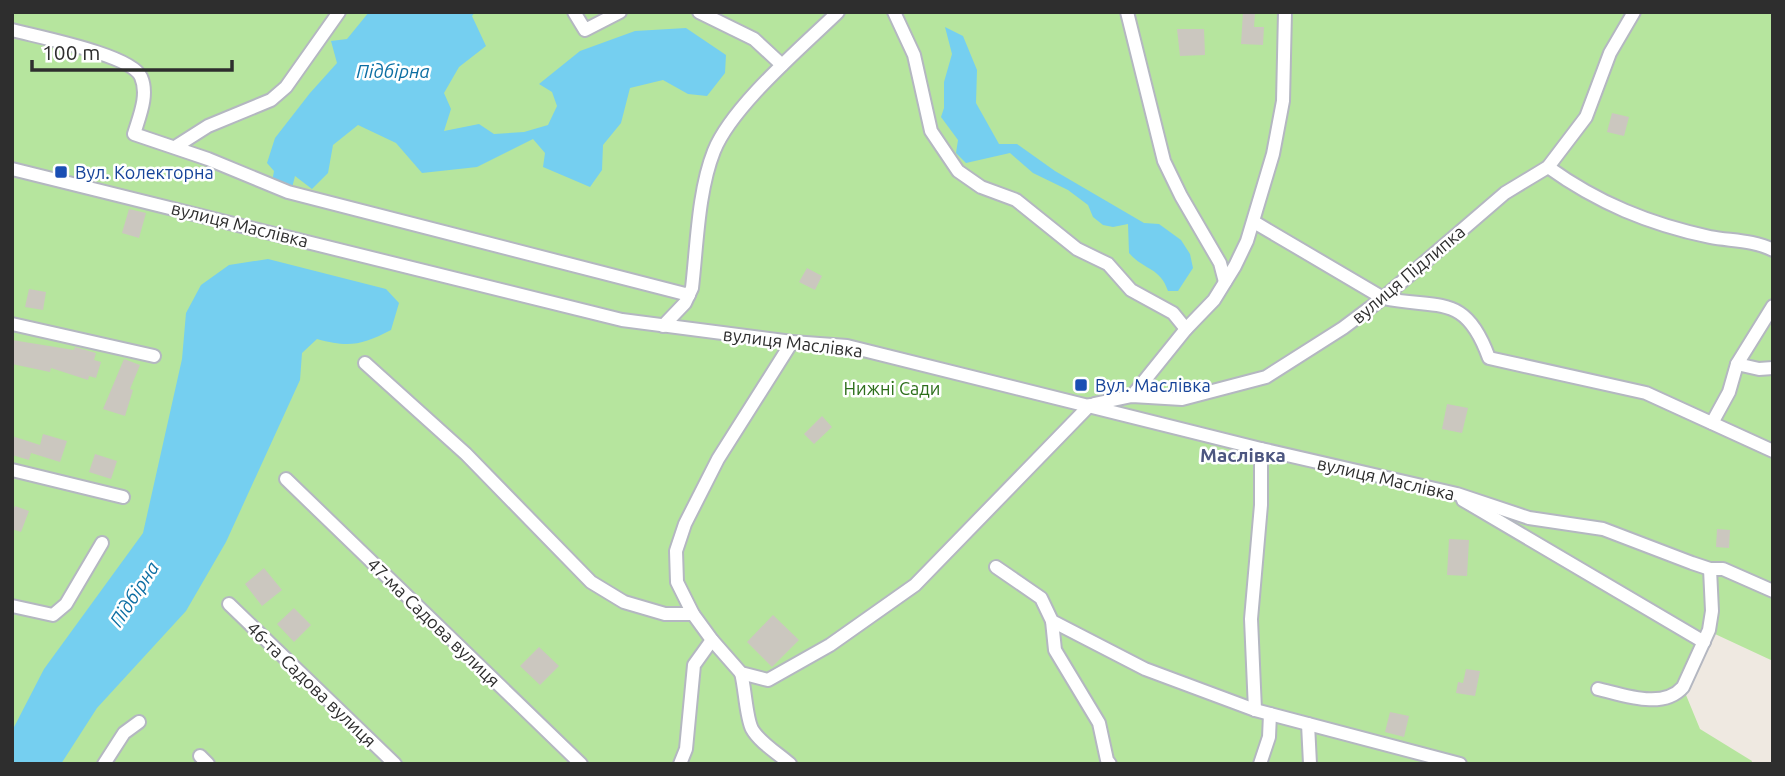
<svg xmlns="http://www.w3.org/2000/svg" width="1785" height="776" font-family="Ubuntu,sans-serif">
  <rect width="100%" height="100%" fill="#efe9e1"/>
  <path fill="#b6e59e" d="M12,12h1761v649l-58,-27 -29,61 14,34 52,32 -1,3h-1739z"/>
  <g fill="#75cff0">
    <path d="M369,12h106l-3,4 14,30 -27,21 -15,26 7,16 -7,22 35,-7 15,10 30,-2 24,-7 9,-19 -5,-14 -13,-8 41,-33 55,-20 51,-3 40,27 -1,18 -18,23 -19,-2 -25,-14 -33,8 -9,35 -18,22 -1,25 -12,17 -47,-20 2,-14 -12,-14 -56,28 -55,6 -26,-30 -38,-18 -25,20 -5,28 -16,16 -17,-13 -3,12 -20,-6 2,-11 -7,-8 8,-25 35,-45 27,-30 -6,-22 16,-2z"/>
    <path d="M945,27l18,9 14,34 -1,33 23,41h18l38,27 89,52 15,1 22,16 9,14 3,14 -15,23h-10c-8,-24 -23,-20 -39,-38l-1,-29 -15,3 -10,-2 -10,-8 -5,-12 -20,-15 -35,-17 -23,-20 -44,10 -10,-10 2,-13 -17,-23 3,-9v-26l8,-28z"/>
    <path d="M268,259l118,30 13,14 -8,27c-29,15 -42,18 -74,9l-15,14 -2,27 -74,162 -40,69 -89,97 -36,56h-49v-33l32,-62 99,-136 39,-174 4,-46 15,-28 28,-20z"/>
  </g>
  <g fill="#cbc7bf">
    <path d="M1243,12l12,1 -1,14h10l-1,18 -22,-1z"/>
    <path d="M1177,29h27l1,26 -25,1z"/>
    <path d="M1612,113l17,4 -5,19 -17,-4z"/>
    <path d="M129,209l17,4 -7,25 -17,-5z"/>
    <path d="M807,268l15,8 -7,14 -16,-8z"/>
    <path d="M29,289l17,3 -3,18 -18,-3z"/>
    <path d="M12,340l62,10 1,-3 21,6 -2,7 7,2 -5,16 -7,-2 -1,4 -37,-12 -1,4 -38,-8z"/>
    <path d="M124,359l16,6 -10,24 3,1 -8,26 -22,-7z"/>
    <path d="M1447,404l21,4 -6,25 -20,-4z"/>
    <path d="M822,416l10,11 -18,17 -10,-10z"/>
    <path d="M43,434l24,7 -7,21 -29,-9 -2,7 -17,-5v-19l28,9z"/>
    <path d="M95,454l22,7 -6,18 -22,-7z"/>
    <path d="M15,506l14,5 -8,21 -9,-3v-16z"/>
    <path d="M1717,529l13,1 -1,18 -13,-1z"/>
    <path d="M1449,539l20,1 -2,36 -20,-1z"/>
    <path d="M264,568l18,22 -20,16 -17,-22z"/>
    <path d="M294,608l17,17 -17,17 -17,-18z"/>
    <path d="M773,615l26,25 -27,27 -25,-25z"/>
    <path d="M539,647l20,19 -19,19 -20,-19z"/>
    <path d="M1466,669l14,2 -5,25 -19,-3 2,-11 5,1z"/>
    <path d="M1390,712l19,4 -5,21 -19,-5z"/>
  </g>
  <g fill="none" stroke-linecap="round" stroke-linejoin="round">
    <defs>
      <g id="minor">
        <path d="M574,12l11,18 35,-18"/>
        <path d="M699,12l55,27 28,26"/>
        <path d="M894,12l20,43 17,76 27,40 23,16 35,13 61,49 31,15 23,26 42,23 13,16"/>
        <path d="M1127,12l37,149 17,35 39,67 5,19"/>
        <path d="M12,30c26,7 120,25 129,47 8,18 -2,40 -7,57l74,25 80,33 401,103"/>
        <path d="M175,147l33,-21 63,-26 15,-13 53,-75"/>
        <path d="M1548,167c50,36 101,57 162,70 21,4 43,3 63,13"/>
        <path d="M12,169l610,151 170,22 55,4 414,103 196,45 72,24 74,11 89,34 18,6h13l50,22"/>
        <path d="M1254,222l129,76c57,12 82,-6 106,60l157,35 127,58"/>
        <path d="M12,324l142,32"/>
        <path d="M663,326l22,-23 7,-15c5,-43 6,-97 22,-137 18,-45 88,-104 124,-139"/>
        <path d="M792,342l-74,117 -33,65 -9,27 1,31 16,32 19,26 29,33 27,7 62,-35 85,-60 175,-180"/>
        <path d="M365,363l101,91 125,128 33,20 41,12h28"/>
        <path d="M1737,364l22,5 14,-1"/>
        <path d="M1132,396l54,-67 28,-29 21,-34 12,-25 26,-87 10,-53 2,-89"/>
        <path d="M1094,404l38,-8 50,3 84,-22 77,-49 40,-30 122,-105 43,-26 38,-50 24,-64 24,-41"/>
        <path d="M1712,423l17,-31 8,-28 36,-58"/>
        <path d="M12,470l111,27"/>
        <path d="M286,479l295,285"/>
        <path d="M1463,500l241,142"/>
        <path d="M996,567l45,31 11,23 93,48 110,41 205,54"/>
        <path d="M229,604l166,160"/>
        <path d="M12,606l41,9 13,-11 36,-61"/>
        <path d="M1052,621l3,29 44,73 8,37 3,4"/>
        <path d="M741,673c4,14 5,45 11,56 7,13 27,25 38,35"/>
        <path d="M1598,689c26,6 65,21 85,-2l26,-57 3,-19 -2,-42"/>
        <path d="M1255,710l-4,-91 10,-114v-56"/>
        <path d="M1308,724l2,40"/>
        <path d="M200,756l8,8"/>
        <path d="M104,764l20,-31 15,-11"/>
        <path d="M680,764l6,-15 8,-84 18,-25"/>
        <path d="M1260,764l9,-27 1,-23"/>
      </g>
    </defs>
    <use href="#minor" stroke="#b4b7c1" stroke-width="16"/>
    <use href="#minor" stroke="#fff" stroke-width="12"/>
  </g>
  <g fill="#1a4fb4" stroke="#fff" stroke-width="2.5">
    <rect x="54" y="165" width="14" height="14" rx="3.5"/>
    <rect x="1074" y="378" width="14" height="14" rx="3.5"/>
  </g>
  <g text-anchor="middle" dominant-baseline="central" stroke-width="5" stroke-linejoin="round" paint-order="stroke">
    <g font-size="18" fill="#164399" stroke="#fff" text-anchor="start">
      <text x="75" y="172">Вул. Колекторна</text>
      <text x="1095" y="385">Вул. Маслівка</text>
    </g>
    <g font-size="18" fill="#2e2e2e" stroke="#fff">
      <text transform="translate(240 224) rotate(14)">вулиця Маслівка</text>
      <text transform="translate(1408 274) rotate(-40)">вулиця Підлипка</text>
      <text transform="translate(793 342) rotate(7)">вулиця Маслівка</text>
      <text transform="translate(1386 478) rotate(13)">вулиця Маслівка</text>
      <text transform="translate(434 622) rotate(44)">47-ма Садова вулиця</text>
      <text transform="translate(312 684) rotate(44)">46-та Садова вулиця</text>
    </g>
    <g font-size="18" fill="#2c6e1b" stroke="#fff">
      <text x="892" y="388">Нижні Сади</text>
    </g>
    <g font-size="19" font-style="italic" fill="#0d6fa3" stroke="#fff">
      <text x="393" y="71">Підбірна</text>
      <text transform="translate(134 594) rotate(-57)">Підбірна</text>
    </g>
    <g font-size="19" font-weight="bold" fill="#4d5680" stroke="#fff">
      <text x="1243" y="455">Маслівка</text>
    </g>
  </g>
  <rect width="1785" height="776" fill="none" stroke="#2e2e2e" stroke-width="28"/>
  <path d="M32 60v10h200v-10" fill="none" stroke="#2e2e2e" stroke-width="3.5"/>
  <text x="42" y="60" font-size="21" fill="#2e2e2e" stroke="#ffffff" stroke-width="5" paint-order="stroke">100 m</text>
</svg>
